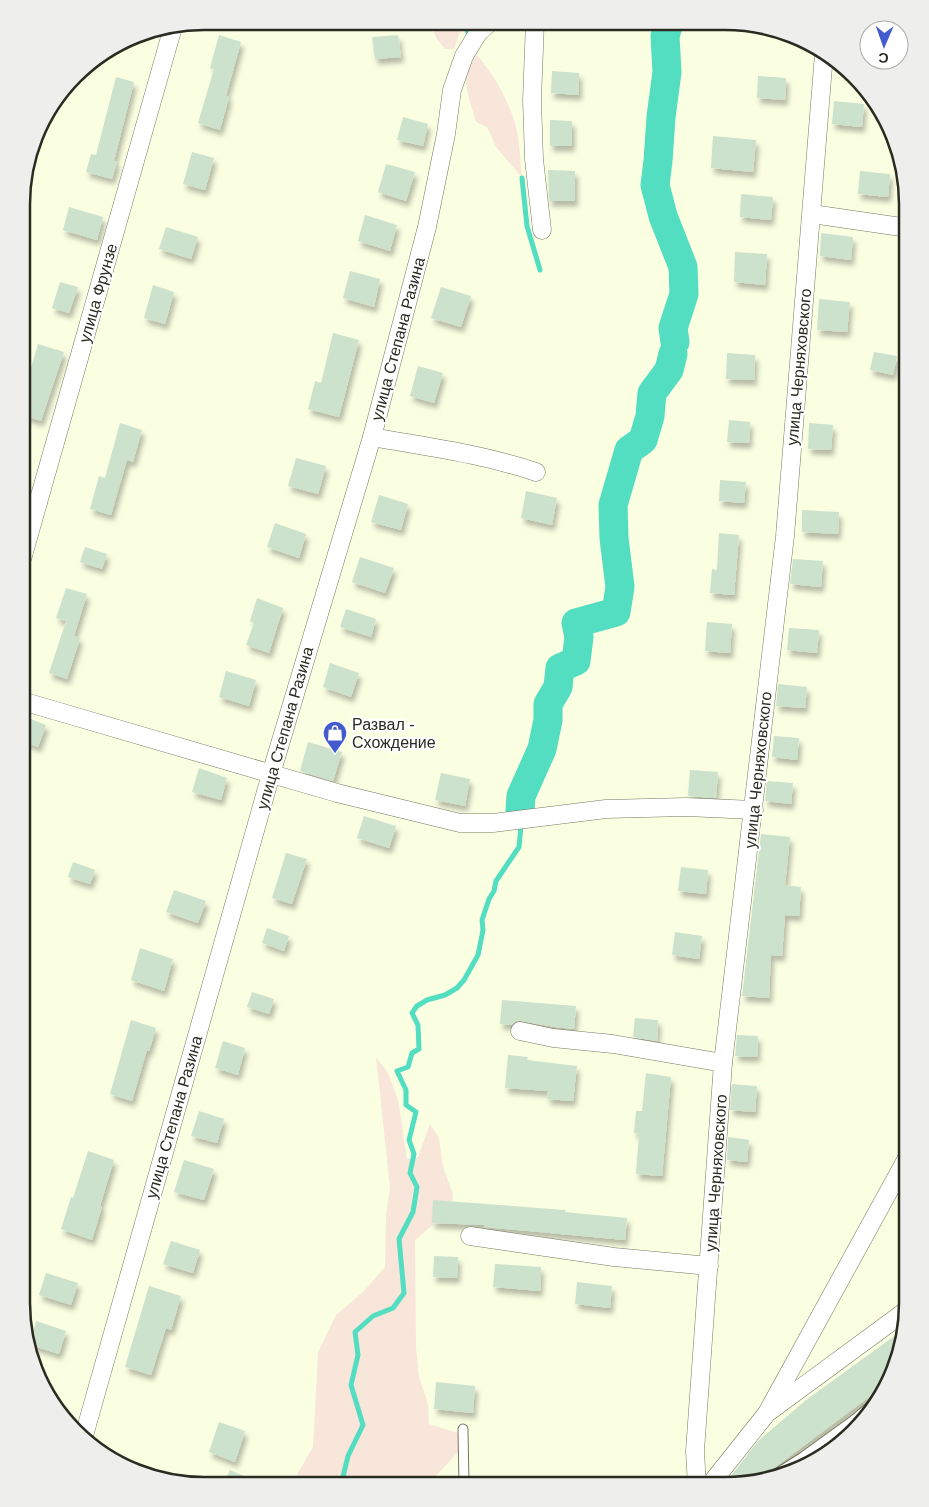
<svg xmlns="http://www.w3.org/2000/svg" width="929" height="1507" font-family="Helvetica,sans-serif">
  <defs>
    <filter id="shadow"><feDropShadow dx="3" dy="5.5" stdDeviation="2.5" flood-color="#0004"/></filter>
  </defs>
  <rect width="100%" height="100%" fill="#faffe2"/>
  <g fill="#f8e6db">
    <path d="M431,22h40l-11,10 -6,17h-9l-9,-11z"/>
    <path d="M477,55c18,21 32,46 39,72 4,16 4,35 6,51l-26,-31 -9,-20 -11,-5c-4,-16 -16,-42 -6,-58 2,-3 5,-6 7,-9z"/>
    <path d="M376,1057l12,16 10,26 9,60 11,-2 12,-33 9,14 4,29 10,27 -2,21 -17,9 -19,16 1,107 3,30 9,27 1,20 36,11 -4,14 -28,30 -2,6h-140l22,-38 5,-95 18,-37 27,-23 22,-25 1,-52 4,-27z"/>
  </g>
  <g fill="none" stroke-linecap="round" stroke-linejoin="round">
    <g stroke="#53ddc1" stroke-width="5">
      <path d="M466,27l4,11"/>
      <path d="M522,178l5,48 13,44"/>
      <path d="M341,1485l7,-29 15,-31 -12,-40 7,-30 -3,-23 18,-16 20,-8 11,-15 -5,-54 14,-27 4,-25 -7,-14 4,-19 -5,-14 7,-28 -10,-7v-15l-9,-19 11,-4 4,-14 7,-4 -1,-24 -6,-12 5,-7 10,-6 18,-5 12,-7 7,-8 14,-25 5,-25 -1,-10 7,-21 5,-8 2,-10 23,-34 2,-21"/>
    </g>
    <g stroke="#53ddc1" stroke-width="29">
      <path d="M669,23l-4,13 2,36 -6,45 -3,44 -3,24 8,31 20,51 1,27 -11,34 2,14"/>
      <path d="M520,811l1,-15 21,-47 6,-29v-16l10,-17 2,-19 16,-7 3,-24 -3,-14 40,-11 4,-25 -6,-49 -1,-33 16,-55 14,-10 7,-24 2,-23 17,-23 4,-16"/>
    </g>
  </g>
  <g fill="#cce2cc" filter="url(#shadow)">
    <path d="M219,35l22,7 -15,54 3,1 -9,33 -22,-7 16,-54 -4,-1z"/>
    <path d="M398,35l3,22 -26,2 -3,-22z"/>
    <path d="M552,71l27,2v22l-28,-2z"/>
    <path d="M758,76l28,2 -1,22 -28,-2z"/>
    <path d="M116,77l18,5 -20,79 3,1 -5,17 -26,-7 5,-18 5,1z"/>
    <path d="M834,101l30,3 -2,23 -30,-3z"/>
    <path d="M403,117l25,7 -5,22 -26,-6z"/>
    <path d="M550,120l22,1v25h-22z"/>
    <path d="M713,136l43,4 -3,32 -42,-4z"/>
    <path d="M192,152l22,6 -9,32 -22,-6z"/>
    <path d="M386,164l29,8 -9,29 -28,-9z"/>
    <path d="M548,170l27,1v30h-26z"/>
    <path d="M860,171l30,3 -2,23 -30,-3z"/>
    <path d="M741,194l32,3 -2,23 -31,-3z"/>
    <path d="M69,207l34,10 -6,23 -34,-10z"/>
    <path d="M365,215l32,10 -7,26 -32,-10z"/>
    <path d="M166,227l32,10 -7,22 -32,-10z"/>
    <path d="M821,233l32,4 -2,23 -31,-4z"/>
    <path d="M735,252l32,2 -2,31 -31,-3z"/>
    <path d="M350,271l30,8 -6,28 -31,-9z"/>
    <path d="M60,282l18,5 -9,26 -17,-5z"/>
    <path d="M153,285l21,7 -9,32 -21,-6z"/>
    <path d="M441,287l30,9 -10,31 -30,-9z"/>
    <path d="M819,299l31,3 -3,30 -30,-2z"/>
    <path d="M333,333l26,7 -20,77 -31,-8 7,-28 6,2z"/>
    <path d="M38,344l26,8 -23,69 -19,-6v-16z"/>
    <path d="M874,352l23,4 -4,19 -23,-5z"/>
    <path d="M727,353l28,2 -1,25 -28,-1z"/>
    <path d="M418,366l25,7 -9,30 -24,-7z"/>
    <path d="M729,420l21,2 -1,21 -22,-1z"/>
    <path d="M120,423l22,7 -9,32 -6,-2 -16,55 -21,-6 9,-33 6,2z"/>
    <path d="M809,423l24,2 -2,25 -23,-1z"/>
    <path d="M296,458l30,8 -8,28 -30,-8z"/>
    <path d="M720,480l26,2 -2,21 -25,-2z"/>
    <path d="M526,491l31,7 -5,27 -31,-7z"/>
    <path d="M379,495l29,9 -7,26 -30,-8z"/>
    <path d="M802,510l37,2 -1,22 -36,-2z"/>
    <path d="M275,523l31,11 -7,24 -32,-11z"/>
    <path d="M719,533l20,2 -5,60 -24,-2 2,-24 5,1z"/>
    <path d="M85,547l22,7 -5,15 -22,-7z"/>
    <path d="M360,557l34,11 -9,25 -33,-11z"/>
    <path d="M793,559l30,2 -2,26 -31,-3z"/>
    <path d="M66,588l21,6 -13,42 6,2 -13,41 -18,-6 17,-52 -10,-3z"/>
    <path d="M257,598l26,10 -14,45 -23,-8 8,-22 -4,-2z"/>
    <path d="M346,609l30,10 -5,18 -31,-10z"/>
    <path d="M707,622l25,2 -2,29 -25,-2z"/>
    <path d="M789,628l30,2 -2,23 -30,-3z"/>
    <path d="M330,663l29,10 -8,24 -28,-10z"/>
    <path d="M226,671l30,9 -7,26 -30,-9z"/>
    <path d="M778,684l29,3 -2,21 -29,-2z"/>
    <path d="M31,719l15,6 -8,22 -15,-6z"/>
    <path d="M774,736l25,2 -2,22 -25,-3z"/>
    <path d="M308,742l34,10 -9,29 -33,-10z"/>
    <path d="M199,768l28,10 -6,22 -29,-8z"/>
    <path d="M690,770l28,2 -2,26 -28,-2z"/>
    <path d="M441,773l29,6 -5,27 -30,-6z"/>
    <path d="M767,781l26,2 -2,21 -26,-3z"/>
    <path d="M364,816l32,10 -7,22 -32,-10z"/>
    <path d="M761,834l29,3 -5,48 16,2 -2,29 -14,-1 -3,41 -11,-1 -2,43 -27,-2z"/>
    <path d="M286,853l21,6 -15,45 -20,-6z"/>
    <path d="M73,862l22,8 -5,14 -22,-7z"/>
    <path d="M681,867l27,3 -2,24 -28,-3z"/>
    <path d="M174,890l32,11 -8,22 -32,-11z"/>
    <path d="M267,928l22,8 -5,15 -22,-8z"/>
    <path d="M675,932l27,4 -3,23 -27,-4z"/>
    <path d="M140,948l33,11 -9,32 -33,-11z"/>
    <path d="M252,992l22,7 -5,15 -22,-7z"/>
    <path d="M502,1000l74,6 -2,23 -19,-2 -33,-6h-6l-5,4 -11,-1z"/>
    <path d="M635,1018l23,2 -1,21 -24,-4z"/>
    <path d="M131,1020l25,8 -7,23 -2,-1 -15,51 -22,-7z"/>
    <path d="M737,1035l21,1 -1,21 -22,-1z"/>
    <path d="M223,1041l22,7 -7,27 -23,-7z"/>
    <path d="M508,1055l20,2 -1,3 50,6 -4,35 -26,-2 1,-8 -43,-3z"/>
    <path d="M646,1073l25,4 -9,99 -26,-2 3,-40 -5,-1 2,-22h6z"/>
    <path d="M732,1084l25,2 -2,26 -25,-2z"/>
    <path d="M199,1111l25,8 -7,24 -26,-7z"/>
    <path d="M728,1137l21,3 -2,22 -20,-2z"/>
    <path d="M88,1151l26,9 -14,46 2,1 -10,33 -31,-11 10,-32 2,1z"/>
    <path d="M184,1160l30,9 -10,31 -30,-8z"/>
    <path d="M433,1200l132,10v2l62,6 -2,22 -141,-13v-2l-52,-2z"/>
    <path d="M171,1241l29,9 -7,23 -30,-9z"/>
    <path d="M434,1256l24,1 -1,21 -24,-1z"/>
    <path d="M495,1264l46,3 -1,24 -47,-4z"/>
    <path d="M46,1273l32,10 -7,22 -32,-10z"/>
    <path d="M577,1282l35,4 -2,22 -35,-4z"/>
    <path d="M149,1286l32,10 -10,34 -5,-2 -15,47 -26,-8z"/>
    <path d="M36,1321l30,10 -7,23 -29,-9z"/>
    <path d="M904,1329l-10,44 -5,9 -119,89 -7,7 -40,8 35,-45 48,-41z"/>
    <path d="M436,1382l39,4 -2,27 -39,-4z"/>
    <path d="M219,1422l26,9 -10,31 -26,-10z"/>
    <path d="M230,1470l32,14h-39z"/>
  </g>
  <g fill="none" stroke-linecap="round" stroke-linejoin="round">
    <defs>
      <g id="service">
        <path d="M463,1429l1,56"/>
        <path d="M773,1476l30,-19 51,-37 25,-21"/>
      </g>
      <g id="minor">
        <path d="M535,22l-3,78 2,59 8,71"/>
        <path d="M812,214l96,14"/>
        <path d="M372,437c55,10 111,17 164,35"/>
        <path d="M22,559l151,-532"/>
        <path d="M22,701l315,92 123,30h33l113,-14 80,-2 68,3"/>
        <path d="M520,1031l33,7 60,6 110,19"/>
        <path d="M470,1236l144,21 95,9"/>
        <path d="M767,1413l140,-255"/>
        <path d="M83,1439l188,-665 101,-337 55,-210 19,-93 6,-44 12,-34 14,-23 12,-11"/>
        <path d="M697,1486l-2,-35 28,-388 62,-527 39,-482"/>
        <path d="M709,1486l58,-73 140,-103"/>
      </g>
    </defs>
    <use href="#service" stroke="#757960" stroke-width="11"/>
    <use href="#minor" stroke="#757960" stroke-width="19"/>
    <use href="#service" stroke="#fff" stroke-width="9"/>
    <use href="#minor" stroke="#fff" stroke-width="18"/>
  </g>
  <defs>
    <symbol id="shop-pin" viewBox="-11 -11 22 30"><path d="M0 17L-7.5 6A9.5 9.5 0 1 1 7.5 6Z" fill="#435bce" stroke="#fff"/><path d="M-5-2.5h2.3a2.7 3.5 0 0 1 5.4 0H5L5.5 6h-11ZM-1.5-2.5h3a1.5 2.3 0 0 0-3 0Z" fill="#fff"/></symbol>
  </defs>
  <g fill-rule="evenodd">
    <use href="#shop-pin" x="321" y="719" width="28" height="38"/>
  </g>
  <g text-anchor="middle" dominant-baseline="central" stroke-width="4.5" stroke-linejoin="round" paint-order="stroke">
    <g font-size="16" fill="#2a2c21" stroke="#fff">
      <text transform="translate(98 293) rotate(-74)">улица Фрунзе</text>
      <text transform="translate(398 339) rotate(-75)">улица Степана Разина</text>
      <text transform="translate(799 367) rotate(-85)">улица Черняховского</text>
      <text transform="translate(285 728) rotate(-74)">улица Степана Разина</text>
      <text transform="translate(758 770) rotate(-84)">улица Черняховского</text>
      <text transform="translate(174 1117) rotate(-74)">улица Степана Разина</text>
      <text transform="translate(716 1173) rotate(-86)">улица Черняховского</text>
    </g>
    <g font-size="16" fill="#2a2c21" stroke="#fff" text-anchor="start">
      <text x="352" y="724">Развал -<tspan x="352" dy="18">Схождение</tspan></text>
    </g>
  </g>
  <path d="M0 0H929V1507H0ZM204 30H725A174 174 0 0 1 899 204V1303A174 174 0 0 1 725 1477H204A174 174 0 0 1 30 1303V204A174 174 0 0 1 204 30Z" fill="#eeeeed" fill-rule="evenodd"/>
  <path fill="none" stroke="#2a2c21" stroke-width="2.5" d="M204 30H725A174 174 0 0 1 899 204V1303A174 174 0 0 1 725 1477H204A174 174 0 0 1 30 1303V204A174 174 0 0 1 204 30Z"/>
  <g transform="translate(884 45) rotate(182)"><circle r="24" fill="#ffffff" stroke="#aaaba6"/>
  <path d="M0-4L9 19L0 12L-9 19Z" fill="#435bce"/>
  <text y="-8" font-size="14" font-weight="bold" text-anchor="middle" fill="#2a2c21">С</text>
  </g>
</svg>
